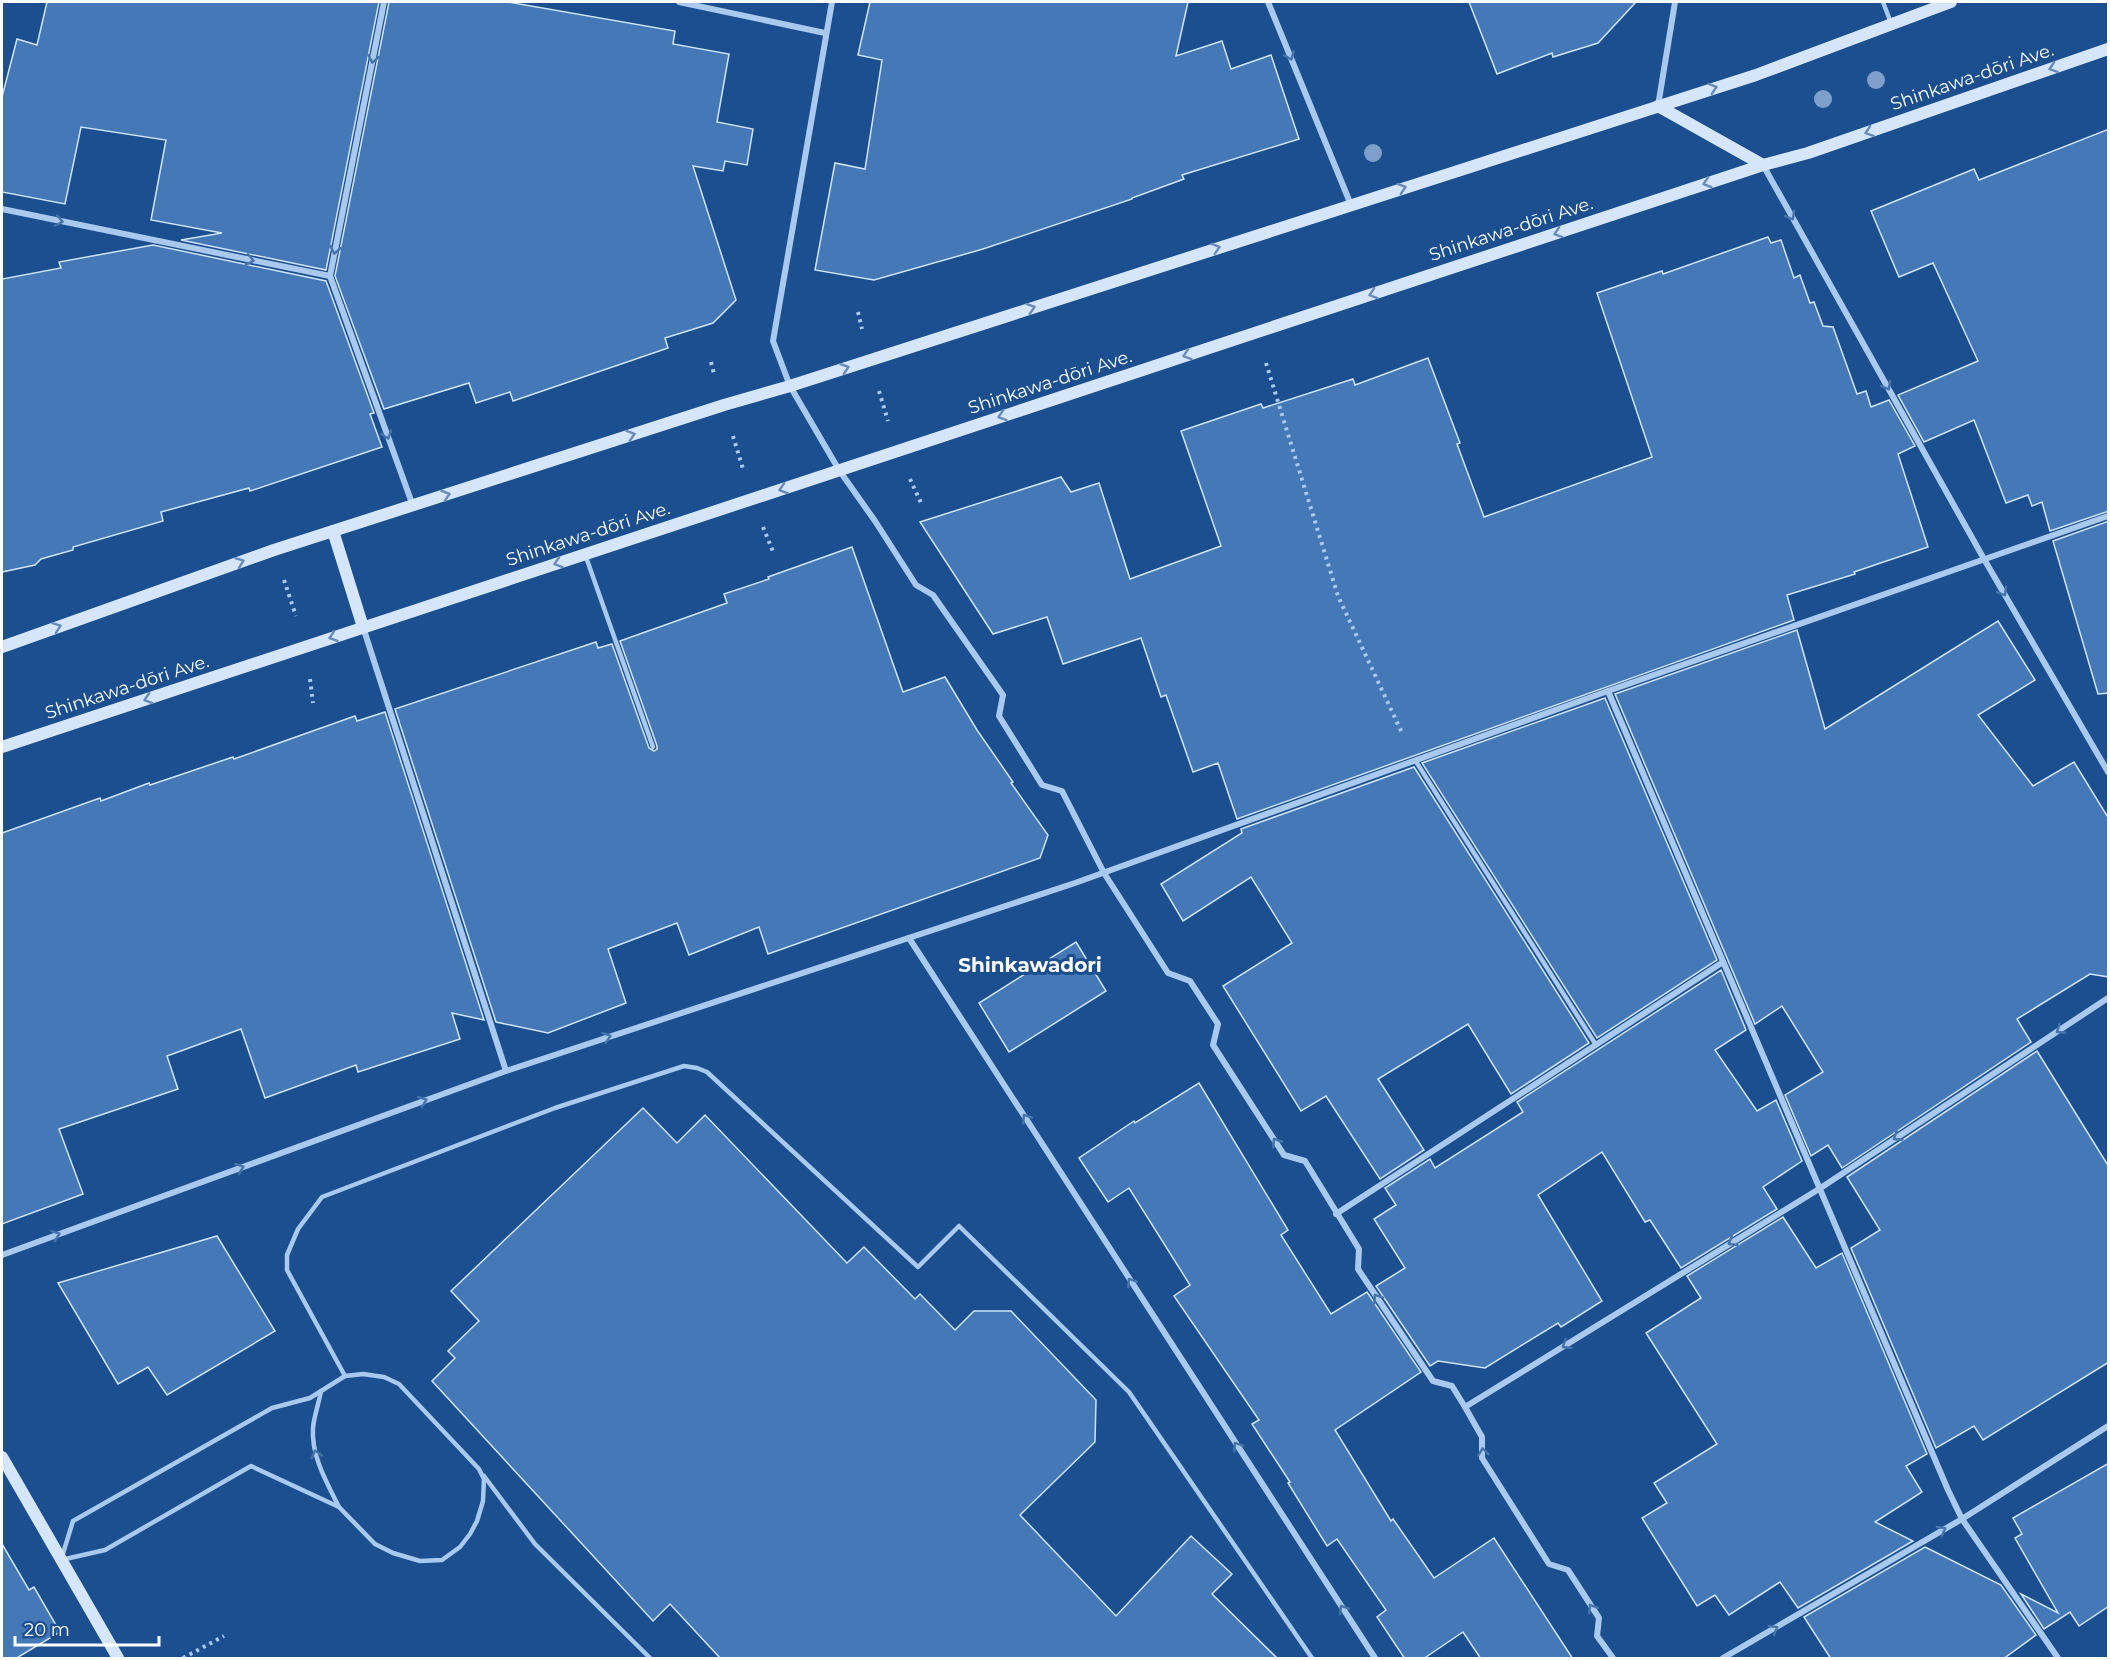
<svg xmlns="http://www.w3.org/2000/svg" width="2110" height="1660" font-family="Montserrat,sans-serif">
  <rect width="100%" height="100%" fill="#1b4f8f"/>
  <g fill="#4478b7" stroke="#cfe3fa" stroke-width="1.5">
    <path d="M47,2h332l-53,268 -145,-30 41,-7 -71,-13 15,-80 -85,-13 -16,77 -63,-12v-95l15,-58 20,6z"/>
    <path d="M389,2h119l167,29 -2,13 56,10 -12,68 36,7 -6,36 -22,-4 -2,10 -30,-5 43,134 -23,23 -48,15 3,10 -155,53 -3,-9 -34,11 -7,-20 -85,26 -49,-133z"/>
    <path d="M870,2h318l-12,54 46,-15 9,28 40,-14 28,84 -117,36 2,4 -52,19v1l-149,50 -109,31 -59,-10 20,-107 30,6 17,-109 -24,-5z"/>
    <path d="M1469,2h167l-38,41 -45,14 -1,-4 -55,21z"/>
    <path d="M2109,129v382l-59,20 -8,-29 -10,4 -4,-11 -22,8 -32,-83 -50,22 -26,-47 80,-34 -45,-98 -34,14 -28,-66 103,-42 5,11z"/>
    <path d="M1768,237l3,6 10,-3 13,38 6,-3 10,28 4,-1 9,24 10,1 24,67 9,-3 5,16 18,-7 26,46 -17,8 30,93 -74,25 1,2 -68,21 7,25 -557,199 -19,-56 -25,9 -27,-77 -5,2 -20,-59 -78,26 -16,-47 -54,17 -73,-112 141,-45 10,15 28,-9 31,96 91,-33 -40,-115 80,-27 2,4 90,-29 2,6 73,-27 32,85 -3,1 27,73 168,-60 -55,-164 65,-22 1,3z"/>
    <path d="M153,245l173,36 48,132 -4,1 12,33 -132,44 -1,-3 -88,24 2,9 -90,26v3l-32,9 -6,6 -33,7v-293l59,-11 -2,-6z"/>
    <path d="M2109,521v172l-11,1 -45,-153z"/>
    <path d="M852,547l51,145 42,-15 32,53 36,52 -2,1 37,52 -8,23 -272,96 -9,-27 -70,28 -12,-32 -69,26 18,54 -78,30 -52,-11 -101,-313 201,-67 2,6 14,-4 37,104 5,3 3,-2v-3l-37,-105 107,-38 -3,-9 45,-15 -1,-2z"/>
    <path d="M1998,621l37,59 -57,35 55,71 41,-24 35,57v158l-19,-3 -73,45 14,23 -189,126 -14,-23 -17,11 -26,-61 38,-23 -41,-66 -27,18 -140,-330 182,-64 28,99z"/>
    <path d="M1605,698l112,262 -120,78 -175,-275z"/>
    <path d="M385,712l99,308 -32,-7 8,26 -102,33 -2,-7 -91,33 -24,-69 -74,27 11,33 -119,40 24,65 -81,30v-391l98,-35 1,3 48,-18 1,2 83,-28 1,2 121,-43 2,5z"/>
    <path d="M1414,767l175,276 -78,51 -43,-70 -90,55 46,71 -44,29 -54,-83 -25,15 -78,-125 69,-43 -41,-66 -68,44 -22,-37 81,-51 -1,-4z"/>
    <path d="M1076,942l30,49 -97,61 -30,-49z"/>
    <path d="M1721,970l25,60 -31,20 42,61 19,-11 26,61 -39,26 14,22 -96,59 -31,-48 -5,2 -43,-70 -64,43 64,106 -41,26 -3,-4 -73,45 -47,-7 -8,5 -54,-80 29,-18 -31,-49 22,-14 -11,-17 45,-29 5,9 88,-56 -6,-10z"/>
    <path d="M2037,1051l72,116v195l-126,78 -9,-14 -38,22 -85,-200 29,-18 -33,-53z"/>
    <path d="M1199,1083l89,147 -7,5 50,79 36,-22 54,80 -86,58 56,91 2,-2 41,59 60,-40 79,121h-92l-18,-27 -40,27h-18l-28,-42 9,-7 -49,-71 -10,7 -39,-63 2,-1 -38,-58 7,-4 -85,-124 16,-11 -61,-97 -21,14 -29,-44 55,-37 1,2z"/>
    <path d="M643,1108l34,35 28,-28 142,148 17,-16 51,52 5,-5 35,36 19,-19h37l85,89 -1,42 -75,73 96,101 75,-80 41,38 -20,20 66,65h-557l-51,-55 -17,17 -221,-240 23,-23 -7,-7 31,-30 -28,-30z"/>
    <path d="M1783,1217l33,51 26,-15 85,201 -21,12 16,26 -47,30 38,19 -115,67 -18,-26 -51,33 -14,-20 -18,11 -55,-88 25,-15 -13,-20 63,-39 -71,-111 55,-35 -14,-22z"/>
    <path d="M217,1236l58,95 -108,64 -19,-28 -30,17 -60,-101z"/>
    <path d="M2109,1463v143l-30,20 -9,-14 -26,17 -23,-35 37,19 -43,-75 7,-4 -9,-16z"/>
    <path d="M2,1544l27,46 5,-3 26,45 -45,27h-13z"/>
    <path d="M1925,1547l76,38 35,50 -33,24h-172l-27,-42z"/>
  </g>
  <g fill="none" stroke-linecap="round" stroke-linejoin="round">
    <g stroke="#a9c9ee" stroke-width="4" stroke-dasharray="3 4.5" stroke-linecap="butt">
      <path d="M858,312l4,17"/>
      <path d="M711,362l3,12"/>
      <path d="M1266,363l72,233 65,139"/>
      <path d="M879,391l9,30"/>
      <path d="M733,436l10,33"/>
      <path d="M910,479l12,26"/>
      <path d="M763,527l11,27"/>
      <path d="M284,580l12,36"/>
      <path d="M310,679l3,24"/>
      <path d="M183,1658l41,-22"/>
    </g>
    <g stroke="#a9c9ee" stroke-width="4.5">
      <path d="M1883,2l8,21"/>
      <path d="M586,557l67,190"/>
      <path d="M1415,760l181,285"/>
      <path d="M363,1374l21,3 15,7 80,85 5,10 -1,22 -6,20 -7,13 -10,13 -18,13 -22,1 -27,-8 -18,-9 -36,-37 -88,-41 -146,84 -44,10 12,-39 199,-113 38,-10 35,-22z"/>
      <path d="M345,1376l-58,-106v-15l11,-26 24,-32 233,-89 129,-42 13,2 10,4 211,195 41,-41 170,166 183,266"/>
      <path d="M321,1391c-2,12 -7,25 -8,37 -2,28 14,55 26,79"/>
      <path d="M484,1476l51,68 115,114"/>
    </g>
    <g stroke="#a9c9ee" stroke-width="6">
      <path d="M384,2l-54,274 83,230"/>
      <path d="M679,2l146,31"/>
      <path d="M832,2l-59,339 17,45 49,84 36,51 41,64 17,10 70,100 -4,21 43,69 20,6 42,82 64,100 22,8 28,43 -5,21 71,110 21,6 54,88 -1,20 75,112 19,5 13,21 17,30v21l67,106 19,6 31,48 -2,18 16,22"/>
      <path d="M1268,2l83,203"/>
      <path d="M1658,106l17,-104"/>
      <path d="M1763,165l221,394 124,213"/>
      <path d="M2,209l328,67"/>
      <path d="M363,627l143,444"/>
      <path d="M1608,691l340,799 14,29 96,139"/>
      <path d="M909,938l466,720"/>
      <path d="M1336,1214l387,-252"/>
      <path d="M2,1255l504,-184 569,-188 533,-192 500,-175"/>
      <path d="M1465,1407l354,-218 289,-191"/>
      <path d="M1723,1658l239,-139 146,-93"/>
    </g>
    <g stroke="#d6e6fa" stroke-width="12">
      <path d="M1658,106l105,59"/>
      <path d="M333,531l30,96"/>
      <path d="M2,647l272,-97 450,-145 66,-19 966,-311 195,-73"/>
      <path d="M2,747l1761,-582 45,-12 300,-104"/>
      <path d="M2,1457l116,201"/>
    </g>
  </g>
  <g fill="#7ea0ca">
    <circle cx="1876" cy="80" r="9"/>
    <circle cx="1823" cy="99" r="9"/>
    <circle cx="1373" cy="153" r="9"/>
  </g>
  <defs><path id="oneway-chevron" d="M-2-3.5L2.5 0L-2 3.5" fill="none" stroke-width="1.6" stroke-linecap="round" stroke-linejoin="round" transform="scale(1.5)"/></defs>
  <g stroke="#4674ac">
    <use href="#oneway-chevron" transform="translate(1290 56) rotate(68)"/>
    <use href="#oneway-chevron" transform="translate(373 59) rotate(101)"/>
    <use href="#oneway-chevron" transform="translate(1791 216) rotate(61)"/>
    <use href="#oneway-chevron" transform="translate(59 221) rotate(11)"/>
    <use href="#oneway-chevron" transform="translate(335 250) rotate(101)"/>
    <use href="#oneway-chevron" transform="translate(250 260) rotate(11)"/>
    <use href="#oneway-chevron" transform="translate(1887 386) rotate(61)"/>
    <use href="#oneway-chevron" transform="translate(387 435) rotate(70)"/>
    <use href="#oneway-chevron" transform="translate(2003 592) rotate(60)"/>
    <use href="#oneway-chevron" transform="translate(2060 1030) rotate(147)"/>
    <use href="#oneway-chevron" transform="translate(607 1037) rotate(-18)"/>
    <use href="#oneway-chevron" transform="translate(423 1101) rotate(-20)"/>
    <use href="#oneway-chevron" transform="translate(1026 1118) rotate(-123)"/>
    <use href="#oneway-chevron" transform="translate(1897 1137) rotate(147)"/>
    <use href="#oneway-chevron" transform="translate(1276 1142) rotate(-123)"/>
    <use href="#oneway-chevron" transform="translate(240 1168) rotate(-20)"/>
    <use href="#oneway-chevron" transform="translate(56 1235) rotate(-20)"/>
    <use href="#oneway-chevron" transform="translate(1732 1242) rotate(148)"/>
    <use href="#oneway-chevron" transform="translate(1131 1282) rotate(-123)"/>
    <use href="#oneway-chevron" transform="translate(1377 1298) rotate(-124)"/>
    <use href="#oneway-chevron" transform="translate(1566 1345) rotate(148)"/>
    <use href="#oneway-chevron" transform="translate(1237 1446) rotate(-123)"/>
    <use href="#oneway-chevron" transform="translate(1483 1452) rotate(-97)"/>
    <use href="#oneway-chevron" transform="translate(316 1454) rotate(-105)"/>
    <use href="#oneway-chevron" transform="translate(1942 1530) rotate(-30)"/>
    <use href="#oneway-chevron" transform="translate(1592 1608) rotate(-122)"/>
    <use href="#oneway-chevron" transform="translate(1343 1609) rotate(-123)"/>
    <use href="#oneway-chevron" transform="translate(1774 1629) rotate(-30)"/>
  </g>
  <g stroke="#668bba">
    <use href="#oneway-chevron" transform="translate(2053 68) rotate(161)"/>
    <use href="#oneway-chevron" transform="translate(1713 88) rotate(-18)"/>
    <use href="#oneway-chevron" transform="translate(1869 132) rotate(161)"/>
    <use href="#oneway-chevron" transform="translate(1707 183) rotate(162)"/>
    <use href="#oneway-chevron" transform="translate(1402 188) rotate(-18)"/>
    <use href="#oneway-chevron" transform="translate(1558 233) rotate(162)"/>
    <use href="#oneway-chevron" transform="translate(1216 248) rotate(-18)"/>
    <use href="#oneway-chevron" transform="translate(1373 294) rotate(162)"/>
    <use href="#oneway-chevron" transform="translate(1031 308) rotate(-18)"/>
    <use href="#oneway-chevron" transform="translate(1187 355) rotate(162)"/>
    <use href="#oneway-chevron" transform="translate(845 368) rotate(-19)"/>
    <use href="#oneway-chevron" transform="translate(1002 416) rotate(162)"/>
    <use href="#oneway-chevron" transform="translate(631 435) rotate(-18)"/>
    <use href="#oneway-chevron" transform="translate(783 489) rotate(162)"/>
    <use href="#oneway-chevron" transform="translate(446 495) rotate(-18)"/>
    <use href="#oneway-chevron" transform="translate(240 562) rotate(-20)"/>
    <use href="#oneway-chevron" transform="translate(558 563) rotate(162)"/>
    <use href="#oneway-chevron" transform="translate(57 627) rotate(-20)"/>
    <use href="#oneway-chevron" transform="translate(333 637) rotate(161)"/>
    <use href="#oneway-chevron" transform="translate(148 699) rotate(162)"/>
  </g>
  <g text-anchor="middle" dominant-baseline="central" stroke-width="6" stroke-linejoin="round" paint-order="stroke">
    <g font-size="18" fill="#fff" stroke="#1b4f8f">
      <text transform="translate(1972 77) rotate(-19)">Shinkawa-dōri Ave.</text>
      <text transform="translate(1511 229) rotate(-18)">Shinkawa-dōri Ave.</text>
      <text transform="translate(1050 382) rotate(-18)">Shinkawa-dōri Ave.</text>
      <text transform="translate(588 534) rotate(-18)">Shinkawa-dōri Ave.</text>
      <text transform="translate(127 687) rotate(-18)">Shinkawa-dōri Ave.</text>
    </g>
    <g font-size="20" font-weight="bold" fill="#fff" stroke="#1b4f8f">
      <text x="1030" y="965">Shinkawadori</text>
    </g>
  </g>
  <rect width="2110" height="1660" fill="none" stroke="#ffffff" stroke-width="6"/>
  <path d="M15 1636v9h144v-9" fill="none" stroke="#ffffff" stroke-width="3"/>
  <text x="24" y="1636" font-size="18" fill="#ffffff" stroke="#1b4f8f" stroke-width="4.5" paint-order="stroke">20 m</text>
</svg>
